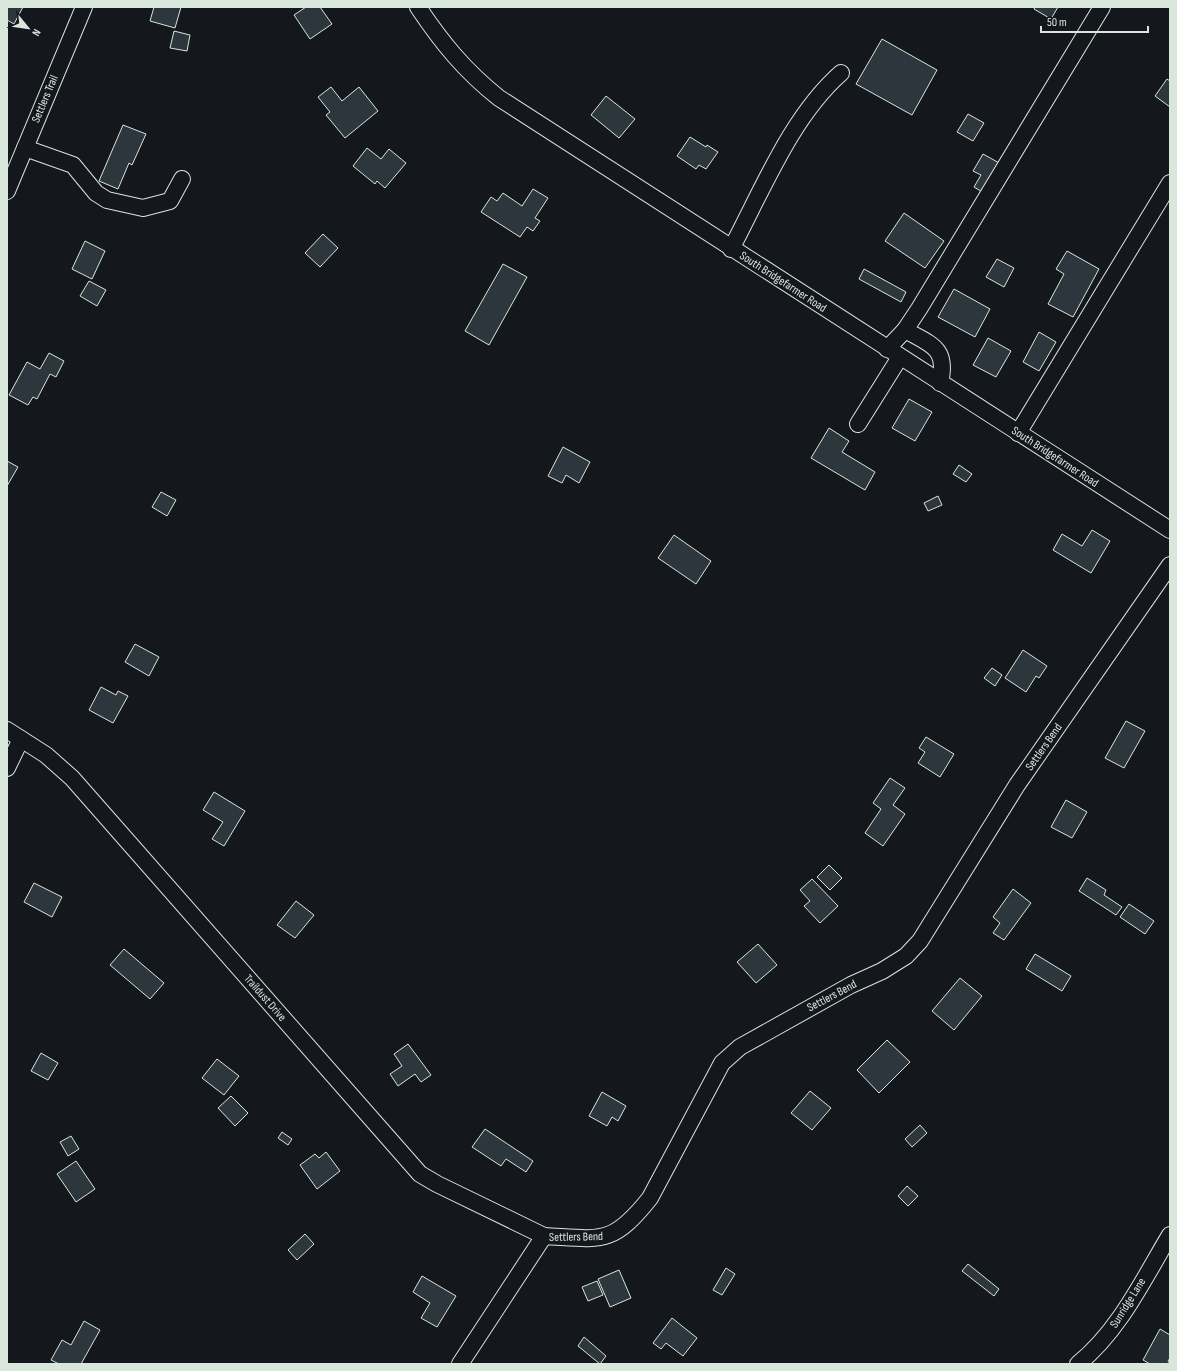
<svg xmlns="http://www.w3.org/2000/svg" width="1177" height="1371" font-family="'Sofia Sans Condensed',sans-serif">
  <rect width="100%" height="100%" fill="#14181c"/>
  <g fill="#2c363c" stroke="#d8e6dc">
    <path d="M7,7h16l-9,17 -7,-4z"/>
    <path d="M154,7h27l-6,21 -25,-7z"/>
    <path d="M306,7h14l12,17 -22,15 -16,-24z"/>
    <path d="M1035,7h23l-7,12 -17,-10z"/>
    <path d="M174,31l16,4 -3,16 -17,-3z"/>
    <path d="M882,39l55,31 -25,45 -56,-31z"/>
    <path d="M1167,79l3,2v26l-15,-11z"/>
    <path d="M331,87l11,14 17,-14 19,24 -33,27 -19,-23 4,-3 -12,-15z"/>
    <path d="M606,96l29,23 -16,19 -28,-23z"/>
    <path d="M968,114l16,9 -11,18 -16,-9z"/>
    <path d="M123,125l23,9 -14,31 -3,-2 -11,26 -19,-8z"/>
    <path d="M690,137l16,10 1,-2 11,7 -12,17 -7,-4 -3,4 -19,-13z"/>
    <path d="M367,148l14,11 8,-10 17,14 -21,25 -8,-7 -2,3 -22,-18z"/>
    <path d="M983,154l18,10 -17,29 -10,-6 7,-12 -8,-4z"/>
    <path d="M533,189l15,9 -13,20 5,3 -7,10 -6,-4 -7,10 -39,-25 10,-15 6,4 6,-8 19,13z"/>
    <path d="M904,213l40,28 -19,27 -40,-27z"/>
    <path d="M323,234l15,14 -18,19 -15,-14z"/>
    <path d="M85,241l20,10 -13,28 -20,-10z"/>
    <path d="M1067,251l32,18 -26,48 -25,-13 16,-30 -8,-5z"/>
    <path d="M997,259l17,9 -10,19 -18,-10z"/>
    <path d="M503,264l24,13 -38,68 -24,-14z"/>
    <path d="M864,269l42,23 -5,10 -42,-23z"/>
    <path d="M89,281l17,9 -9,16 -17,-10z"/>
    <path d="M954,289l36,20 -15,28 -37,-20z"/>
    <path d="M1039,332l17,10 -17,29 -16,-9z"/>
    <path d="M988,338l23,13 -15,26 -23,-12z"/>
    <path d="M49,353l15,8 -8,16 -6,-3 -13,25 -4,-2 -5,8 -19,-10 18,-33 13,7z"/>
    <path d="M909,399l23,13 -17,29 -23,-13z"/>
    <path d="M829,428l20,13 -7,11 33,20 -10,18 -54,-32z"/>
    <path d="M563,447l27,15 -11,21 -13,-8 -4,8 -14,-7z"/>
    <path d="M7,461l11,6 -11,19z"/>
    <path d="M959,465l13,9 -6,8 -13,-8z"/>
    <path d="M161,492l15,8 -9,16 -15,-9z"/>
    <path d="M938,496l4,9 -14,6 -4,-8z"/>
    <path d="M1092,530l18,11 -19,32 -38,-23 9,-16 20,12z"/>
    <path d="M674,535l37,26 -15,23 -38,-26z"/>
    <path d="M135,644l24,13 -10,19 -24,-14z"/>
    <path d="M1023,650l24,16 -8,12 -3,-2 -10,16 -21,-14z"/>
    <path d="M992,668l10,7 -7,11 -11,-8z"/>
    <path d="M101,687l15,8 2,-4 10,5 -15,27 -24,-13z"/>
    <path d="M1126,721l19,10 -21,37 -19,-10z"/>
    <path d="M926,737l28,17 -14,23 -22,-14 7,-11 -6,-4z"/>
    <path d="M890,778l15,10 -12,17 12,9 -22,32 -18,-13 16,-24 -8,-6z"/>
    <path d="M214,792l31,19 -21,35 -12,-7 11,-17 -20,-12z"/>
    <path d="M1066,800l21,12 -15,26 -21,-11z"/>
    <path d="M829,865l13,13 -12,12 -13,-13z"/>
    <path d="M1087,878l19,12 -2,5 18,12 -6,8 -37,-24z"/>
    <path d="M812,879l26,27 -18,17 -16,-17 6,-5 -10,-11z"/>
    <path d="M34,883l28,14 -10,20 -28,-15z"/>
    <path d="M1013,889l18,14 -27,37 -11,-7 7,-10 -7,-6z"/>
    <path d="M296,901l18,14 -19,23 -18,-13z"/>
    <path d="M1129,904l25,17 -9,13 -25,-17z"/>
    <path d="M758,944l19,21 -21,18 -19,-21z"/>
    <path d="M124,949l40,34 -14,16 -40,-34z"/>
    <path d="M1035,954l36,22 -9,15 -36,-22z"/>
    <path d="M960,978l22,18 -28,34 -22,-19z"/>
    <path d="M887,1040l23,22 -31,31 -22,-23z"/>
    <path d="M408,1044l23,31 -10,7 -6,-8 -17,12 -8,-12 12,-8 -8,-12z"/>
    <path d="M41,1053l17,10 -10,17 -17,-9z"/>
    <path d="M217,1059l22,17 -15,19 -22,-17z"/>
    <path d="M810,1091l21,17 -19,22 -21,-17z"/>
    <path d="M602,1092l24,14 -8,15 -6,-4 -5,9 -18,-10z"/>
    <path d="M231,1096l17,17 -13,13 -17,-18z"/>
    <path d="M920,1125l7,8 -15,14 -7,-8z"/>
    <path d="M485,1129l48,32 -7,11 -20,-13 -5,7 -29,-19z"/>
    <path d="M282,1132l10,7 -4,6 -10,-7z"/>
    <path d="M71,1136l8,13 -11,7 -8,-14z"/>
    <path d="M326,1152l14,19 -23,18 -17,-24 15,-11 4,4z"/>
    <path d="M76,1161l19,28 -19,13 -19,-28z"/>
    <path d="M907,1186l11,10 -10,10 -10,-10z"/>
    <path d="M305,1234l9,10 -17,16 -9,-10z"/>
    <path d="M968,1264l31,25 -5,7 -32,-25z"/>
    <path d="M726,1268l9,6 -13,21 -9,-5z"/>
    <path d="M619,1270l12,28 -21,9 -12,-28z"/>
    <path d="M422,1276l34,20 -19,31 -16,-9 9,-15 -17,-11z"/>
    <path d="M597,1281l6,14 -15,6 -6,-14z"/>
    <path d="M672,1318l25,20 -14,18 -17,-13 -5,6 -8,-6z"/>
    <path d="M84,1321l16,9 -19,34h-22l-8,-4 11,-20 9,5z"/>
    <path d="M1160,1329l10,6v23l-2,3 2,3h-20l-7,-4z"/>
    <path d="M584,1337l22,19 -6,8 -22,-18z"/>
  </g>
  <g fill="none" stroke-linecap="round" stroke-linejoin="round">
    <defs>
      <g id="minor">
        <path d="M418,7c24,36 47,64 81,91l671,432"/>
        <path d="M25,148l48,17 23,28 11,7 36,8 27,-7 12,-22"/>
        <path d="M7,191l77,-184"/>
        <path d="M731,249c31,-58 60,-132 110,-176"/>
        <path d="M905,330c27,15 43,18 35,53"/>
        <path d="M887,349l18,-19 14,-21 183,-302"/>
        <path d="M858,424l42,-67"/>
        <path d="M1018,433l152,-250"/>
        <path d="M7,730l39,25 26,23 348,396 17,10 107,52"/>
        <path d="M7,768l14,-29"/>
        <path d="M460,1364l84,-128c57,3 68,10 106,-38l72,-135 18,-16 111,-62 31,-14 24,-15 14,-15 97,-156 153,-220"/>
        <path d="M1078,1364c41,-33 65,-84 92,-129"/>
      </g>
    </defs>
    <use href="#minor" stroke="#d8e6dc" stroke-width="18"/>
    <use href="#minor" stroke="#14181c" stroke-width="16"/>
  </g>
  <g text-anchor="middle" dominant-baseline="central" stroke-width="3" stroke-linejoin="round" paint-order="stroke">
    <g font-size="12" fill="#d8e6dc" stroke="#14181c">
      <text transform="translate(45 99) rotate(-67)">Settlers Trail</text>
      <text transform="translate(783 282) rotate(33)">South Bridgefarmer Road</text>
      <text transform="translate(1055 457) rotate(33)">South Bridgefarmer Road</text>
      <text transform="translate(1044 747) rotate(-55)">Settlers Bend</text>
      <text transform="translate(832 996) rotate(-28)">Settlers Bend</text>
      <text transform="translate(265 998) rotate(49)">Traildust Drive</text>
      <text transform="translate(576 1237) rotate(-1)">Settlers Bend</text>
      <text transform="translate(1128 1303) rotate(-58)">Sunridge Lane</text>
    </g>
  </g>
  <rect width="1177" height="1371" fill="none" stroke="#d8e6dc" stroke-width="16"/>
  <g transform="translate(28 28) rotate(119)" stroke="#14181c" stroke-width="3" paint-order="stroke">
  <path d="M0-3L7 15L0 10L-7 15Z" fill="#d8e6dc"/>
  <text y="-6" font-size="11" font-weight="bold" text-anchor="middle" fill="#d8e6dc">N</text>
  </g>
  <path d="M1041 26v6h107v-6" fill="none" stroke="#d8e6dc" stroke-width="2"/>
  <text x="1047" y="26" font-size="12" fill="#d8e6dc" stroke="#14181c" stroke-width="3" paint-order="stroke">50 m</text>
</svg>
